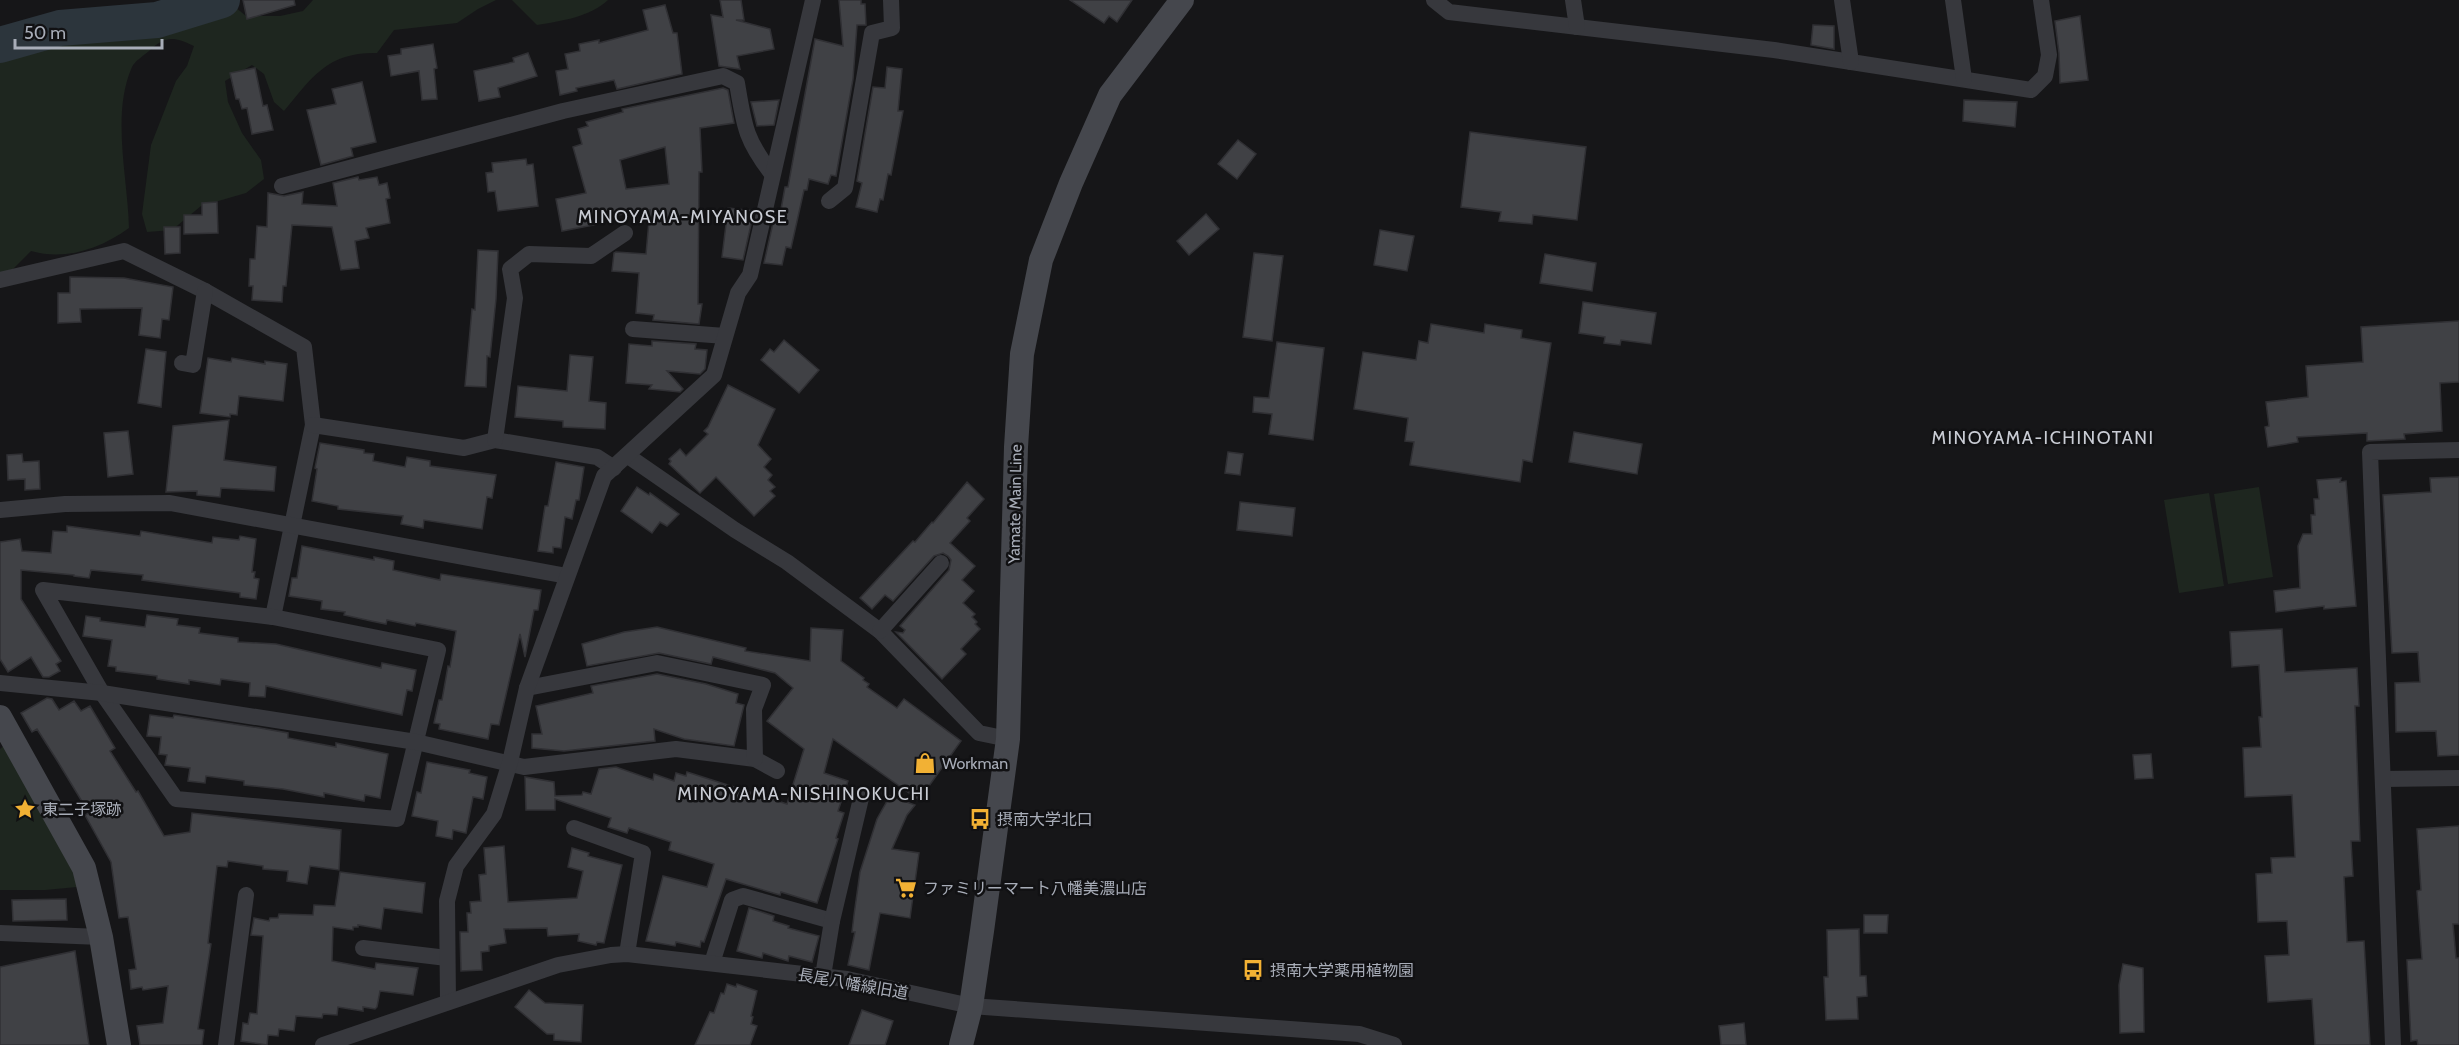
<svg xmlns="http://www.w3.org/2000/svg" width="2459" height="1045" font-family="Cabin,'Noto Sans JP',sans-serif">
  <rect width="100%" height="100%" fill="#161618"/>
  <g fill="#1e261f">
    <path d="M165,0h69l1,7 11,9h34l23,-5 10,-11h183l-18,9 -21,14 -63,7 -17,23c-49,-1 -64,23 -93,58l-10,-9 -10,-28 -12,-9 -27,16 3,21 14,31 19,27 3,19 -18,14 -45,13 -29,24 -25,2 -5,-18 9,-69 25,-64 11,-15 7,-20c-20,-9 -28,-11 -45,5 -6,5 -14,10 -17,16 -21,47 -4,112 -3,161 -29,21 -64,33 -98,23l-18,18 -13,5v-216l83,-24 22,-3 42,-26z"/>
    <path d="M512,0h96c-18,17 -47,21 -71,25z"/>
    <path d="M2259,487l14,90 -45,7 -14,-90z"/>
    <path d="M2209,493l15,93 -45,7 -15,-93z"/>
    <path d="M8,742l63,109 6,36 -32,3h-45v-141z"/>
  </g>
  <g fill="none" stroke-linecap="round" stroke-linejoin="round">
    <path stroke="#2c353c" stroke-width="36" d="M0,45l60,-17 97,-8 65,-20"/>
  </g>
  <g fill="#404145" stroke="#303034" stroke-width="1.5" fill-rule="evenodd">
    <path d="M243,0h51l1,5 -48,14z"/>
    <path d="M720,0h21l3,20h-8l34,9 4,20 -37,7 3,13 -21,-3 -8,-51 12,2z"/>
    <path d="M839,0h22v4h4l1,21h-9l-4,54 -17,97 -5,-1 -3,9 -19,-5 -2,11h-3l-13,58 -5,-1 -4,18 -18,-2 11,-49 5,1 5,-28h3l27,-148 28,7z"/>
    <path d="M1070,0h62l-15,22 -8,-6 -5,7z"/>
    <path d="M665,5l8,28h4l5,41 -65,15 -3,-9 -38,8 1,3 -17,4 -4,-24 12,-2 -3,-15 15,-3 -1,-7 20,-4v3l49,-13 -5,-20z"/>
    <path d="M2080,16l8,64 -28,3 -1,-30 -4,-32z"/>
    <path d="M1813,25l21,1v23l-23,-4z"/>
    <path d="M433,44l4,24 -3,1 3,30 -15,1 -3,-29 -28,5 -3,-20 13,-2v-5z"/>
    <path d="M528,53l9,23 -39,12 2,9 -21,4 -5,-30 40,-9 -1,-4z"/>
    <path d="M887,67l15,2 -4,42h5l-12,64 -3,-1 -5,26 -3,-1 -3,13 -21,-5 6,-24 -5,-2 16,-94 12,1z"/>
    <path d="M255,68l8,38 4,-1 6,25 -21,4 -5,-26 -5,1 -3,-10h-3l-6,-26z"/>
    <path d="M362,82l14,60 -25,6 2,8 -32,9 -14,-55 29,-6 -4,-15z"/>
    <path d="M723,88l5,2 6,33 -34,5 2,44h-3l-1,132h4l-3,20 -46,-4 1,-5 -18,-2 3,-40 -27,-2 2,-18 2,-1 30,2 4,-44 -52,8 1,6 -37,7 -6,-32 30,-6 -13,-46 9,-3 -4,-15 10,-3 -2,-4 37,-10 -1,-3zM665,147l4,37 -43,5 -6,-29z"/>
    <path d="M779,100l-5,25 -17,1 -6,-24z"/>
    <path d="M1964,100l53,2 -2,25 -52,-6z"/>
    <path d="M1470,132l116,15 -9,73 -44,-5 -1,9 -33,-3 2,-9 -40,-5z"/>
    <path d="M1238,140l18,14 -19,25 -19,-15z"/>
    <path d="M526,159l1,6 6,-1 5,42 -40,5 -3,-20 -7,1 -2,-19 7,-1 -1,-9z"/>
    <path d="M358,177l1,3 18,-3 2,8 8,-2 3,15 -4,1 4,24 -24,5 3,10 -14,3 4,27 -18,2 -9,-43 -40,-2 -6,61h-3l-1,16 -30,-2 1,-14h-4l1,-27h5l2,-33 10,1 1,-34 16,3 19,-4 -1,12 35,2 -4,-23z"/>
    <path d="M217,202l1,31 -34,1v-19h18v-12z"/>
    <path d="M728,208l26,3 -11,49 -21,-3z"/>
    <path d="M1206,214l13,15 -30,26 -12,-14z"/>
    <path d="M164,227h16v26l-15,1z"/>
    <path d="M1380,230l34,6 -7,35 -33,-6z"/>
    <path d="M478,250l20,1 -2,48 -6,58 -3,-1 -1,31 -21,-1 7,-77 3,1z"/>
    <path d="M1254,253l29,3 -11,85 -29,-4z"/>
    <path d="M1545,254l51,9 -4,28 -52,-8z"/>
    <path d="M70,277l54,1 49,9 -4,33 -7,-1 -2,19 -21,-3 3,-27 -62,1 1,13 -23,1v-30h12z"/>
    <path d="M1583,302l73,11 -5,31 -30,-4 -1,5 -16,-2 1,-6 -26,-4z"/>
    <path d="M2459,321v61l-19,1 2,48 -38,3 1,5 -38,2v-8l-70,4 1,5 -30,5 -3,-20 4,-1 -3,-24 42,-5 -2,-31 57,-4 -2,-35z"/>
    <path d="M1431,324l53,9 1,-9 37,6 -1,8 30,5 -19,119 -9,-2 -3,22 -110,-17 4,-23 -9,-1 3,-23 -54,-9 9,-57 53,8 3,-19 9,2z"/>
    <path d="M784,340l35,30 -20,23 -38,-33 9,-11 4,3z"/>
    <path d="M652,341l44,3 -1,5 12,1 -2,19 -5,5 -33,-3 16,18 -3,3 -31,-3 3,-4 -26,-2 3,-39 23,2z"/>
    <path d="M1277,342l47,6 -11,92 -44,-6 3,-20 -19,-2 1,-15 15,1z"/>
    <path d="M146,349l20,3 -5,55 -23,-4z"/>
    <path d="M570,355l23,2 -4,44 17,2 -1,26 -42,-2v-6l-48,-4 3,-31 49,5z"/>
    <path d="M208,358l23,4 1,-4 33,6v-3l22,3 -4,37 -44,-5 -2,19 -7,-1v3l-30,-4z"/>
    <path d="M728,385l47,24 -17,36 13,14 -7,8 8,8 -4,5 7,7 -5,4 5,5 -21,20 -38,-39 -16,16 -31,-29 2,-3 -2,-2 11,-10 6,7 22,-22 -4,-3 4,-4z"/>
    <path d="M229,420l-5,40 52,7 -2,24 -53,-3 -1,9 -23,-2v-4l-31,1 7,-66z"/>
    <path d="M128,431l5,43 -25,3 -4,-44z"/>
    <path d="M1574,432l68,12 -5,30 -68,-12z"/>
    <path d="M320,443l44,7v3l10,1 -1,7 32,6 2,-10 23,4v5l66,9 -4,23 -5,-1 -5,32 -58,-9 -1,8 -22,-4 2,-8 -65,-7v-3l-26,-5 5,-32 -2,-1z"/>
    <path d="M1228,452l15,2 -3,21 -15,-2z"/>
    <path d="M22,454l1,8 16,-1 1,28 -15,1v-11l-17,1 -1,-25z"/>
    <path d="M556,462l28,5 -5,33h-3l-4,19 -7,-2 -4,31 -8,-1v6l-15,-2 7,-45h3z"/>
    <path d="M2459,477v278l-21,1 -2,-25 -40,1 -1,-49 25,-1 -2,-30 -26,1 -9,-158 48,-3 -1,-14z"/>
    <path d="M2341,478l-1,4 6,-1 10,125 -32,3v-3l-48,6 -2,-21 26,-3 -2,-42 5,-12h9l-1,-19h4l-1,-16h5l-2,-19z"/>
    <path d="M967,482l17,17 -17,19 3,3 -20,22 25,23 -13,14 12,11 -11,12 12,11 -3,3 5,5 -2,2 5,5 -19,20 5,5 -24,25 -46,-47 7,1 2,-3 -5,-4 49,-56 2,-10 -3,-4 -5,-3 -9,3 -41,45 -8,-6 -13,14 -12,-11 53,-57 2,1 17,-20 1,1z"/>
    <path d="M637,487l12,8 1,-2 29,21 -12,12 -7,-4 -8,11 -31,-22z"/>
    <path d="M1240,502l55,6 -3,28 -55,-6z"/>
    <path d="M67,526l73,10 1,-5 71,12 1,-6 26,3 1,-4 16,3 -4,33h3l-1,6 5,1 -3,20 -16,-2v-4l-98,-13 1,-5 -52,-5 -2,8 -15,-2v-1l-53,-5v29l40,62 -5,3 4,7 -11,6h-6l-12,-20 -23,15 -8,-13v-117l20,-3 2,12 29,2 2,-22 14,1z"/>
    <path d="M302,546l72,14v-3l20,4 -1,9 47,10 1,-6 100,16 -3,20h-4l-9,47 -5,-23 -21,91 -8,-1 -3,15 -49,-10 1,-5 -6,-1 5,-23h3l6,-34 2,1 6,-36 -40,-8 -1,3 -28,-6 -1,4 -15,-3 -27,-6 1,-3 -24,-3 1,-8 -33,-5 3,-18h5z"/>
    <path d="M147,615l31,4 -1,6 23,3 -1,5 39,5v4l38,2 105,24 1,-5 34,7 -4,21 -5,-1 -5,25 -136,-29 -1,11 -16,-1 1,-13 -29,-4 -1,6 -31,-5v4l-32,-5v-3l-41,-5v-4l-8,-1 4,-26 -29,-4 3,-20 14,2v3l45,6z"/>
    <path d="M657,627l89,21 -1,3 65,10 1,-33 32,2 -2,31 23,17 -1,2 6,4 -2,3 30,21 7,-9 57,42 -42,59 -86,-61 -9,34 24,8 -10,30 6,2 -8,25 2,1 -21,64 -36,-11 -1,3 -54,-16 -22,63 -3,-1 -1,6 -24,-5 -1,4 -29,-5 17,-65 44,11 7,-23 -45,-14 2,-8 -42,-14 -2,5 -19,-6 3,-9 -56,-19v11h-29l-1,-33 29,5 1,14 27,-1 1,-3 8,2 8,-25 17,-2 37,13 1,-6 20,7 2,-8 10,3 1,-4 100,32 17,-55 -37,-28 26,-33 -18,-15 -62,-16 -2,7 -52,-11 -72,13 -5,-22 42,-12z"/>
    <path d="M2282,629l3,43 72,-4 2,38h-4l5,135h-9l2,35 -9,1 3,65 17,-1 6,104h-55l-3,-46 -44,3 -3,-46 24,-1 -2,-34 -29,1 -2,-48 16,-1 -1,-15 24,-1 -3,-62 -47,2 -2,-49 18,-1 -2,-30h3l-3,-52 -27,2 -2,-35z"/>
    <path d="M657,674l49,10 32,10 -2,9 8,2 -10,41 -50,-7 -30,-10 1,12 -91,10 -32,-3v-14h10l-6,-28 57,-13 -2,-7z"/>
    <path d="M47,698l5,1 7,11 15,-9 7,10 9,-5 25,42 -5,3 26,41 2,-1 26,45 26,-4 2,-19 149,17 -2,40 -29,-4 -3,18 -20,-3 1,-10 -25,-2v-3l-35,-5 -1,6 -10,-1 -9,77 3,1 -13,85 6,1 -2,15h-62l-3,-19 26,-3 5,-37 -25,4 -1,-3 -11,2 -2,-19 7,-1 -8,-52 -9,1 -8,-56 -26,-47 4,-2 -31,-51 -21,-33 -5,3 -11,-19z"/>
    <path d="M150,715l23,3 1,-3 86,13 28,5v5l48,9v-4l52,11 -8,44 -15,-3 -1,6 -40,-8v4l-41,-8 -39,-4v-4l-38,-5 -1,7 -17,-2 2,-13 -25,-3 2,-10 -8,-1 2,-17 -14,-1z"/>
    <path d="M2151,754l2,24 -18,1 -2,-24z"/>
    <path d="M427,762l43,8 -1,3 18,4 -4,22 -10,-2 -7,36 -13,-3 -1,9 -16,-3 2,-15 -26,-5 5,-24 4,1z"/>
    <path d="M890,796l25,9 -8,10 -15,34 27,4 -9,65 -30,-5 -11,57 -21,-5 7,-33h-3l2,-17 6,-43 17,-53z"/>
    <path d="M2459,826v98h-6l3,34h3v87h-41l-1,-5 -6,1 -4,-81 15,-1 -5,-68 4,-1 -4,-61z"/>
    <path d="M504,846l4,56 69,-4 6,-27 -15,-4 4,-19 17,5 -1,3 34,9 -18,78 -7,-1 -1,3 -18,-4 1,-7 -31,2 -1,-8 -43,1 2,14 -17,3v5l-8,1 1,18 -21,1 -1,-39h8l-1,-19h4l-1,-11 11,-1 -2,-26 7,-1 -2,-26z"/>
    <path d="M340,872l85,11 -3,30 -38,-5 -3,21 -23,-4v2h-5v3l-20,-3 -1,34 43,8 1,-6 42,5 -5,27 -33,-4 -3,16 -2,2 -12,-2v4l-25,-4 -1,8 -14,-1 -1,4 -26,-2 -2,15 -15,-2 -1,7 -10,-1 -1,10 -26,-4 2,-18 5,1 2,-11 7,1 6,-78 -12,-1 3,-17 15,3 1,-3h8l1,-4 34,1 1,-10 21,1z"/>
    <path d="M66,899l1,21 -54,1 -1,-21z"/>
    <path d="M749,908l25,8 -1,5 16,5 -1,2 31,8 -7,26 -23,-6 -1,5 -25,-8 -1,5 -25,-7z"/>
    <path d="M1864,915h24l-1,18h-23z"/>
    <path d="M1859,929l1,47h6l1,20 -10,1 1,22 -32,1 -2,-43h4l-1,-47z"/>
    <path d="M75,951l14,94h-89v-78z"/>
    <path d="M2123,964l20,4 1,64 -24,1 -1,-48z"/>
    <path d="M727,984l9,3 1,-3 20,7 -6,25 2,1 -2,7 6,2 -7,19h-55l15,-33 4,1 7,-20 3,1z"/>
    <path d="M529,990l16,13 38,2 -2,37 -27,-2v-6h-7l-32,-27z"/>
    <path d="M862,1010l31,11 -8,24h-36z"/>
    <path d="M1744,1023l2,22h-25l-2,-19z"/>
  </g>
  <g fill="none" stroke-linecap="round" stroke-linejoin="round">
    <g stroke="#37383d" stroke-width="16">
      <path d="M1434,0l15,12 325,38 257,40 14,-14 4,-21 -8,-55"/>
      <path d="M1573,0l4,27"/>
      <path d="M1842,0l9,62"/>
      <path d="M1953,0l11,79"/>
      <path d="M282,186l281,-75 160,-35 14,7c7,42 8,56 35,91"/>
      <path d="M829,201l16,-13 27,-155 20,-5 -1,-28"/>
      <path d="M0,280l124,-29 81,40 99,56 9,78 -40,192"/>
      <path d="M633,329l92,7"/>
      <path d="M182,363l11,2 12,-74"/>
      <path d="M313,425l151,23 31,-8 102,17 17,11"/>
      <path d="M495,440l20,-142 -5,-29 19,-15 62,2 34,-23"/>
      <path d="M628,456l107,74 52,32 93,69 99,102 29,6"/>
      <path d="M0,510l65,-6 105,-1 397,73"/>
      <path d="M43,590l230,27 165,33 -41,169 -221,-20 -74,-106z"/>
      <path d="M880,631l61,-68"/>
      <path d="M0,683l102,10 314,49 108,25 152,-18 79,10 22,12"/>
      <path d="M527,688l130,-25 106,22 -9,24 1,50"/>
      <path d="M2383,779l76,-1"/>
      <path d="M574,828l69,25 -16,101"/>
      <path d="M0,933l101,4"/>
      <path d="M363,948l84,10"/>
      <path d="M712,963l20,-63 11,-4 89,25"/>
      <path d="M823,976l9,-55 30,-127"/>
      <path d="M448,1002l-1,-101 9,-35 38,-52 16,-52 17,-74 77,-212 110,-101 24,-82 12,-18 63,-275"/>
      <path d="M226,1045l20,-150"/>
      <path d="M323,1045l235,-80 53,-10 16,-1 220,25 124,27 388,28 35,11"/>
      <path d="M2393,1045l-23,-593 89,-2"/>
    </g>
    <g stroke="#45474d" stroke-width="24">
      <path d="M0,717l84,151 17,69 18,108"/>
      <path d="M961,1045l10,-39 11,-75 26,-192 8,-292 6,-93 19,-94 30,-77 39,-88 72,-95"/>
    </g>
  </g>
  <defs>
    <symbol id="shop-bare" viewBox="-9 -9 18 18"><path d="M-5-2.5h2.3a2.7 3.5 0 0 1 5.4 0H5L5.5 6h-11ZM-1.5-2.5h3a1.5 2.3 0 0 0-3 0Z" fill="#f2b134" stroke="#111113" stroke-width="2.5" paint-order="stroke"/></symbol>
    <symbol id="sight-bare" viewBox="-9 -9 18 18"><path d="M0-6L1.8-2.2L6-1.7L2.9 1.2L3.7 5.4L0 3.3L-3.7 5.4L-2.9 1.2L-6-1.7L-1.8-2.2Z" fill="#f2b134" stroke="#111113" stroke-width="2.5" paint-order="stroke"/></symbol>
    <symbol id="bus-bare" viewBox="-9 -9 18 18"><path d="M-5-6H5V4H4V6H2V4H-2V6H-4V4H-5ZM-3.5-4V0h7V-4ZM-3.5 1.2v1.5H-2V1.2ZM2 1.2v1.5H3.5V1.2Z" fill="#f2b134" stroke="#111113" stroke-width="2.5" paint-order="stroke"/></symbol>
    <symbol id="supermarket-bare" viewBox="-9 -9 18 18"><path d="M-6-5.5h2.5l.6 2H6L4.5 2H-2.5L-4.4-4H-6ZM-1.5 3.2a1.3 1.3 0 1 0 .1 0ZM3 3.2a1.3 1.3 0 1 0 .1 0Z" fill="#f2b134" stroke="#111113" stroke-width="2.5" paint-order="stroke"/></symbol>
  </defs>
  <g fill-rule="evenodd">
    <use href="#shop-bare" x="910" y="748" width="30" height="30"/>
    <use href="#sight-bare" x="10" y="794" width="30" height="30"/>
    <use href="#bus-bare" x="965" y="804" width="30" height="30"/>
    <use href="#supermarket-bare" x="891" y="873" width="30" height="30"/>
    <use href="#bus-bare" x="1238" y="955" width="30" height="30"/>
  </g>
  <g text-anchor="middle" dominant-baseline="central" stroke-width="5" stroke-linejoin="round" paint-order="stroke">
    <g font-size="16" fill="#a8adb8" stroke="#111113">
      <text transform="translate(1015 504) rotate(-89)">Yamate Main Line</text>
      <text transform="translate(853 984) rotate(10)">長尾八幡線旧道</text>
    </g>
    <g font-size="16" fill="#a8adb8" stroke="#111113" text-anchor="start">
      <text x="942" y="763">Workman</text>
      <text x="42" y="809">東二子塚跡</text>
      <text x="997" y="819">摂南大学北口</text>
      <text x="923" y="888">ファミリーマート八幡美濃山店</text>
      <text x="1270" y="970">摂南大学薬用植物園</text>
    </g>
    <g font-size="18" letter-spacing="1.5" fill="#c9ccd4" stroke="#111113">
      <text x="683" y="217">MINOYAMA-MIYANOSE</text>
      <text x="2043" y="438">MINOYAMA-ICHINOTANI</text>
      <text x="804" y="794">MINOYAMA-NISHINOKUCHI</text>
    </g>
  </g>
  <path d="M15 39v9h147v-9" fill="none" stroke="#a8adb8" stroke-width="3"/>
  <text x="24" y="39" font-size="18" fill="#a8adb8" stroke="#111113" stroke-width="4.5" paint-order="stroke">50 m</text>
</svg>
